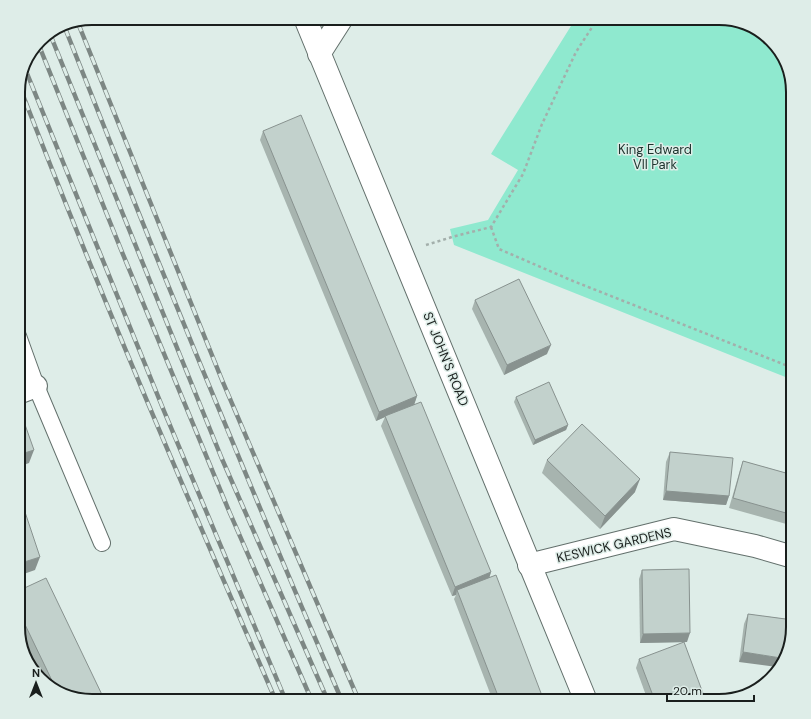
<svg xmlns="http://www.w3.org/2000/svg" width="811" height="719" font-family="'DM Sans',sans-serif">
  <rect width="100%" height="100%" fill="#deede8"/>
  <path fill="#8fe9cf" d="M576,18h143l29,6 23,15 16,24 6,29v288l-339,-135 -4,-16 38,-9 30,-50 -27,-16z"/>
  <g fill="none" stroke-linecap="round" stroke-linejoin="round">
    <defs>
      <path id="lane" d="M18,336l18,50 66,157"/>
      <g id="street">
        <path d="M18,393l18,-7"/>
        <path d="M529,565l145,-36 81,17 38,11"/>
      </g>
      <g id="secondary">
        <path d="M305,18l281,683"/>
        <path d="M319,54l23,-36"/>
      </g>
    </defs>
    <use href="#lane" stroke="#63706c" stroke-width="18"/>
    <use href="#street" stroke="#63706c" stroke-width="24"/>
    <use href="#secondary" stroke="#63706c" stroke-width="24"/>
    <g stroke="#a3afab" stroke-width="2.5" stroke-dasharray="3 3" stroke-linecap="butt">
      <path d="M491,227l8,22 74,32 220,87"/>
      <path d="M426,245l26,-8 39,-10 32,-53 19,-50 34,-72 22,-34"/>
    </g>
    <use href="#lane" stroke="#fff" stroke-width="16"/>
    <use href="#street" stroke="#fff" stroke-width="22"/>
    <use href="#secondary" stroke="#fff" stroke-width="22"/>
    <defs>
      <g id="rail">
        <path d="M78,23l144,357 137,321"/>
        <path d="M65,28c89,226 181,450 277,673"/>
        <path d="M50,34l172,425 106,242"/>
        <path d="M38,43l84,209 107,259 83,190"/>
        <path d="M24,66l140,345 122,290"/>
        <path d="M19,85c80,207 168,412 257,616"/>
      </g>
    </defs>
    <use href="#rail" stroke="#7d8784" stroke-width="4.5"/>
    <use href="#rail" stroke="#deede8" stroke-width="3" stroke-dasharray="9" stroke-linecap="butt"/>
  </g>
  <g fill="#a7b4af">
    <path d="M263,131l154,265 -3,9 77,167 -2,6 55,123h-51l-39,-102 2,-4 -4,1 -71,-170 4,-9 -9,4 -116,-281z"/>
    <path d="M475,300l72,54 -43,21 -32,-66z"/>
    <path d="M516,397l52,28 -2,5 -33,15 -19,-43z"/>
    <path d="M670,452l59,44 -3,9 -63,-5 3,-38z"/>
    <path d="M547,460l88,32 -35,37 -58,-56z"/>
    <path d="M743,461l50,14v43l-3,7 -61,-17 11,-38z"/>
    <path d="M642,570l45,72 -47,1 -1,-64z"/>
    <path d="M18,591l45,104 -23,-15 -22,-48z"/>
    <path d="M748,614l45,6 -54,42 5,-38z"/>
    <path d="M639,659l63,42h-54l-12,-33z"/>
  </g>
  <g fill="#88928f">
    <path d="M551,345l-4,9 -43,21 3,-10z"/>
    <path d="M417,396l-3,9 -29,11v1l-9,4 3,-9z"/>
    <path d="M568,425l-2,5 -33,15 2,-5z"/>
    <path d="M34,450l-5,13 -11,4v-12z"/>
    <path d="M640,479l-5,13 -35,37 5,-13z"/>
    <path d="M666,491l63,5 -3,9 -63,-5z"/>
    <path d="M40,557l-5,13 -17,6v-12z"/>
    <path d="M491,572l-3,10 -31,8 -1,5 -4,1 3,-9z"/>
    <path d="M690,633l-3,9 -47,1 3,-9z"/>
    <path d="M743,652l38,6 -4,9 -38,-5z"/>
    <path d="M704,696l-2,5h-11z"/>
  </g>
  <g fill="#c2d1cc" stroke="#88928f">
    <path d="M301,115l116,281 -38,16 -116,-281z"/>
    <path d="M519,279l32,66 -44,20 -32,-65z"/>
    <path d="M549,382l19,43 -33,15 -19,-43z"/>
    <path d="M421,402l70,170 -36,15 -70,-171z"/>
    <path d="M23,419l11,31 -16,5v-35z"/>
    <path d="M582,424l58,55 -35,37 -58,-56z"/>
    <path d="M670,452l63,6 -4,38 -63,-5z"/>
    <path d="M743,461l50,14v40l-60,-17z"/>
    <path d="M23,506l17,51 -22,7v-56z"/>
    <path d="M689,569l1,64 -47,1 -1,-64z"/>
    <path d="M496,575l48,126h-44l-43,-111z"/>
    <path d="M46,578l59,123h-13l-29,-6 -6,-4 -39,-81v-19z"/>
    <path d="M748,614l45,6v12l-12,26 -38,-6z"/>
    <path d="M684,642l20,54 -13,5h-36l-16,-42z"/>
  </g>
  <g text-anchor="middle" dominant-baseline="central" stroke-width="3" stroke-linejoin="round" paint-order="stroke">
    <g font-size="13" fill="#1d342e" stroke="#deede8">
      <text x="655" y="149">King Edward<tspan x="655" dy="15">VII Park</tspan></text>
    </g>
    <g font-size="13" fill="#1a1f1d" stroke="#deede8">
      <text transform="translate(446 359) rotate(68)">ST JOHN'S ROAD</text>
      <text transform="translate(614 545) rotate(-13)">KESWICK GARDENS</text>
    </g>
  </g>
  <path d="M0 0H811V719H0ZM92 25H719A67 67 0 0 1 786 92V627A67 67 0 0 1 719 694H92A67 67 0 0 1 25 627V92A67 67 0 0 1 92 25Z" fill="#deede8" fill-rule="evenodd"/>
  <path fill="none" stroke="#1a1f1d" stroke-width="2" d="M92 25H719A67 67 0 0 1 786 92V627A67 67 0 0 1 719 694H92A67 67 0 0 1 25 627V92A67 67 0 0 1 92 25Z"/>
  <g transform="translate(36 683)" stroke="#deede8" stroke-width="3" paint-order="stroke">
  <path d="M0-3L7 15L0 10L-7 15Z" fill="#1a1f1d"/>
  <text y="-6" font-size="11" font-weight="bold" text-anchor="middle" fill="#1a1f1d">N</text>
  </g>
  <path d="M667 695v6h87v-6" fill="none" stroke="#1a1f1d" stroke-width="2"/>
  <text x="673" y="695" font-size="12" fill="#1a1f1d" stroke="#deede8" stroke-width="3" paint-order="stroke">20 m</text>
</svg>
